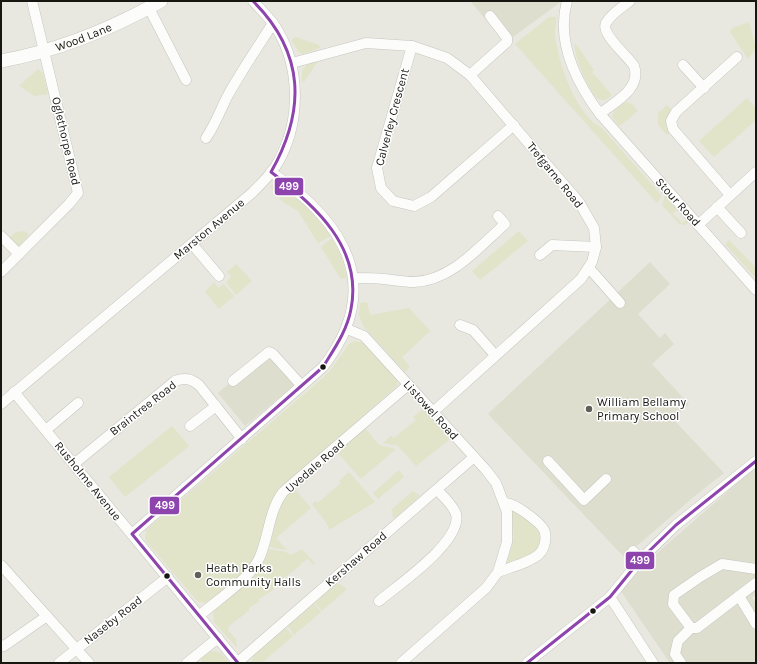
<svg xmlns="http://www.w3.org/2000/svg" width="757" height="664" font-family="Karla,sans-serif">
  <rect width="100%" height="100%" fill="#e8e8e0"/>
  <g fill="#dddece">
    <path d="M470,1h92l-49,36 -7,-5 -7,3z"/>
    <path d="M650,262l20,22 -32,30 22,24 5,-5 9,11 -22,20 37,40 -16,15 51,54 -28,22 -72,62 -136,-143z"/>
    <path d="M268,351l27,33 -50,42 -27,-33z"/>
    <path d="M756,467v127l-4,4 4,4v61h-86l-52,-76z"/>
  </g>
  <g fill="#e1e4c9">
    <path d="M549,17h7c1,7 -2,12 -1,18 3,27 21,81 47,93l59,67v3l-4,5 -142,-159z"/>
    <path d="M749,22l7,26 -8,11 -18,-27 2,-4z"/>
    <path d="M296,37l23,8 1,3 -17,6 -4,-2 -8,-12z"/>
    <path d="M575,43l19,27 -2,2 20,23c-3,3 -6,6 -11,5 -10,-1 -29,-48 -26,-57z"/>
    <path d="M318,61l-14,21 -2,-1c-1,-14 3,-17 16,-20z"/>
    <path d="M38,69l5,4 5,21 -13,2 -16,-10z"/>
    <path d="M747,98l9,10v12l-42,37 -15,-16z"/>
    <path d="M625,102l7,2 6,7 -17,14h-3l-6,-9 2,-5z"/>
    <path d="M667,105l5,5 -2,23 -3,2 -9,-10v-12z"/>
    <path d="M275,182c16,2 46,41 56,54l-13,7 -20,-32 -15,-9 -13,-15z"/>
    <path d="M665,195l13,14 -5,5 9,9 5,-4 2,3 -3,3 -7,-1 -17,-19z"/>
    <path d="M25,231l4,4 -12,13 -9,-9 8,-7z"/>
    <path d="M519,231l9,10 -48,39 -8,-9z"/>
    <path d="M332,238l10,20 5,20 -6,1 -20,-32z"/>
    <path d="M729,240l27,28v7l-2,1 -29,-32z"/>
    <path d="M236,264l16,17 -16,14 -10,-13 5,-5 -4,-5z"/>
    <path d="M214,282l4,6 6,-4 10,12 -15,13 -14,-17z"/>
    <path d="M367,302l3,13 39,-7 21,23 -28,26 8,10 -5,5 -42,-46 -4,-11 1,-12z"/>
    <path d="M354,341l12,2 31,37v6l-121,107 -6,13 -13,49 -12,16 -38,32 -9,-1 -53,-62 1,-10 172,-148 11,-10 20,-28z"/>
    <path d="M423,409l27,30 -34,27 -18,-20 -15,-3 8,-7 3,2 22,-18 -3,-3z"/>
    <path d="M172,426l17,20 -64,51 -16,-20z"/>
    <path d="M365,428l14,17 17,4 -35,30 -24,-27z"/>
    <path d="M399,470l5,7 -26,22 -5,-6z"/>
    <path d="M349,472l26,30 -46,28 -2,-6 -15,-20 4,-3 2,2 23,-20 -2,-2z"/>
    <path d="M294,488l17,20 -35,30 10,11 -1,1 -16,-3 10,-40 7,-12z"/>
    <path d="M413,491l7,5 -25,22 -4,-3 2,-2 -2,-3z"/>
    <path d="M513,508l26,21 3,6 -2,15 -31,15 -2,-1 7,-27 -3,-28z"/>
    <path d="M268,549l18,3 5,3 11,-6 13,14 -2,2 -5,-6 -8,5 1,1 -21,16 1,2c-8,7 -13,11 -22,16l1,2 -11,7 1,2 -21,16 -1,4 8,9 1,9 -23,-26 -1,-10c21,-26 43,-26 55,-63z"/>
    <path d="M336,584h4l7,5 -25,22 -7,-8z"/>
    <path d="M314,604l7,8 -27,23 -6,-9z"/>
    <path d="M286,628l7,8 -31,27h-11l3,-8z"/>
    <path d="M215,651l6,2 8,10h-11l-2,-2 -2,2h-11l-3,-4 9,-7z"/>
  </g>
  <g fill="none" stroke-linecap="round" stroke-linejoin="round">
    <defs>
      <g id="minor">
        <path d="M567,1c-11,40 9,81 33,113l156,176"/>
        <path d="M149,8l37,72"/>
        <path d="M412,46l-35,122 4,20 12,13 21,5 17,-9 83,-72"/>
        <path d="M292,63l74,-20 46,3 35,12 23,17 109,127 15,26 2,19 -4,15 -11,17 -148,133"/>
        <path d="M683,65l21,23"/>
        <path d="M470,75l37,-33v-4l-17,-22"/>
        <path d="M600,114c14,-12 42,-25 34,-48 -5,-9 -34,-32 -28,-43 5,-9 16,-16 24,-22"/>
        <path d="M206,138c9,-13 14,-27 21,-41 14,-26 31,-50 46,-74"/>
        <path d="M730,195l-57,-66 -2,-8 5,-9 61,-55"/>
        <path d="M717,207l24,26"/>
        <path d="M698,225l58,-53"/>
        <path d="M1,236l18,18"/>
        <path d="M192,244l27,32"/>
        <path d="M540,255l12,-10 44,2"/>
        <path d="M589,268l31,35"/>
        <path d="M1,272l68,-68 9,-11 -46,-192"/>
        <path d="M353,278c10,0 21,0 31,1 10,1 20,3 30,3 37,-1 65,-35 91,-58l-7,-8"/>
        <path d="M460,325l13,5 22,25"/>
        <path d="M347,329l17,7 122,134 10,13 11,29v30l-9,30 -12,16 -85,75"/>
        <path d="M233,381l36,-29 4,2 28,31"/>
        <path d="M14,392l224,271"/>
        <path d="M1,404l251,-211c11,-11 22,-22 29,-36 19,-38 19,-89 -3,-126 -6,-11 -16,-20 -25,-30"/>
        <path d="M190,426l26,-20"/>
        <path d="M46,430l32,-27"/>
        <path d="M548,461l36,39 22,-21"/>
        <path d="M74,464l101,-83c10,-4 16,-2 24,4l43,54"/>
        <path d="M132,534l191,-167c62,-80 22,-145 -52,-195"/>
        <path d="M633,551l8,8"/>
        <path d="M1,565l88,98"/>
        <path d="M756,569l-34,-5 -22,13 -26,18 -1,9 18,24h6l59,-45"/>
        <path d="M498,572c10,-4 36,-11 42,-19 5,-5 7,-17 4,-23 -4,-8 -32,-29 -40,-27"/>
        <path d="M739,596l17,28"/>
        <path d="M610,597l43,66"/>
        <path d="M379,601c19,-16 84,-60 77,-87 -3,-9 -13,-18 -19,-24"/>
        <path d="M199,616c18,-16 48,-35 59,-55 11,-22 10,-49 25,-69l125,-107"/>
        <path d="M1,645l3,1 43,-30"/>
        <path d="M238,662l236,-205"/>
        <path d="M59,663l109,-86"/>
        <path d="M187,663l31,-25"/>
        <path d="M527,663l83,-66 31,-38 35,-34 80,-64"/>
        <path d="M681,663l-6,-9 3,-13 13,-13"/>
      </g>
      <g id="major">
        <path id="s1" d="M1,61c56,-10 110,-32 160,-60"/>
      </g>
    </defs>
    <use href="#minor" stroke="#c5c6c0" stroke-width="11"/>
    <use href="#major" stroke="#c5c6c0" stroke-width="14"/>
    <use href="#minor" stroke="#fcfcfa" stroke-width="10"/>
    <use href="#major" stroke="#fcfcfa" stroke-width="13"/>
    <defs>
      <g id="bus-1">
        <path d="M238,663l-106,-129 191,-167c11,-18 24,-36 28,-58 12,-61 -36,-104 -80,-137 35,-62 34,-119 -18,-171"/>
        <path d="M527,663l83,-66 31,-38 35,-34 80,-64"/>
      </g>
    </defs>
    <use href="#bus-1" stroke="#fff" stroke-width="6"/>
    <use href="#bus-1" stroke="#8e44ad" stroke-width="3"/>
  </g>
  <g fill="#171712" stroke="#fff" stroke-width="1.5">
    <circle cx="323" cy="367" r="3.5"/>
    <circle cx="167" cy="576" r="3.5"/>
    <circle cx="593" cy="611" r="3.5"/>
  </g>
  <g fill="#60605a" stroke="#fff" stroke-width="1.5">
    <circle cx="589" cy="409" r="4"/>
    <circle cx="198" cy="575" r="4"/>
  </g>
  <g text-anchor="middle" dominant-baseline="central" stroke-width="3" stroke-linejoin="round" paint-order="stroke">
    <g font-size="12" fill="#171712" stroke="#fff">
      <text stroke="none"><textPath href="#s1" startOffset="86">Wood Lane</textPath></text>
      <text transform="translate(392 117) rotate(-75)">Calverley Crescent</text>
      <text transform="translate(66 141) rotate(77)">Oglethorpe Road</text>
      <text transform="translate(555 175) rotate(51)">Trefgarne Road</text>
      <text transform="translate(678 202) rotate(48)">Stour Road</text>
      <text transform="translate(209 229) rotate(-40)">Marston Avenue</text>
      <text transform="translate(143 408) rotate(-38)">Braintree Road</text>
      <text transform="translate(431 410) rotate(48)">Listowel Road</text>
      <text transform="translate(315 466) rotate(-41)">Uvedale Road</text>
      <text transform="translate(88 481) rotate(51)">Rusholme Avenue</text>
      <text transform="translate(356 559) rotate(-41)">Kershaw Road</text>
      <text transform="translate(113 620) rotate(-38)">Naseby Road</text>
    </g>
    <g font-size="12" fill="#171712" stroke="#fff" text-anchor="start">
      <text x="597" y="402">William Bellamy<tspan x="597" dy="14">Primary School</tspan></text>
      <text x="206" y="568">Heath Parks<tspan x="206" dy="14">Community Halls</tspan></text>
    </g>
  </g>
  <g stroke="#fff" stroke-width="1.5">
    <rect x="274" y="177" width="30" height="19" rx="4" fill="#8e44ad"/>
    <rect x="149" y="496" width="31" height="19" rx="4" fill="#8e44ad"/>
    <rect x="625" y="551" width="30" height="19" rx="4" fill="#8e44ad"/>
  </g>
  <g font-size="11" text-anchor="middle" font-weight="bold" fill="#fff">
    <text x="289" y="190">499</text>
    <text x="165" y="509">499</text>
    <text x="640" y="564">499</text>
  </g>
  <rect width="757" height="664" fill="none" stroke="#171712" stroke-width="4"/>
</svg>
